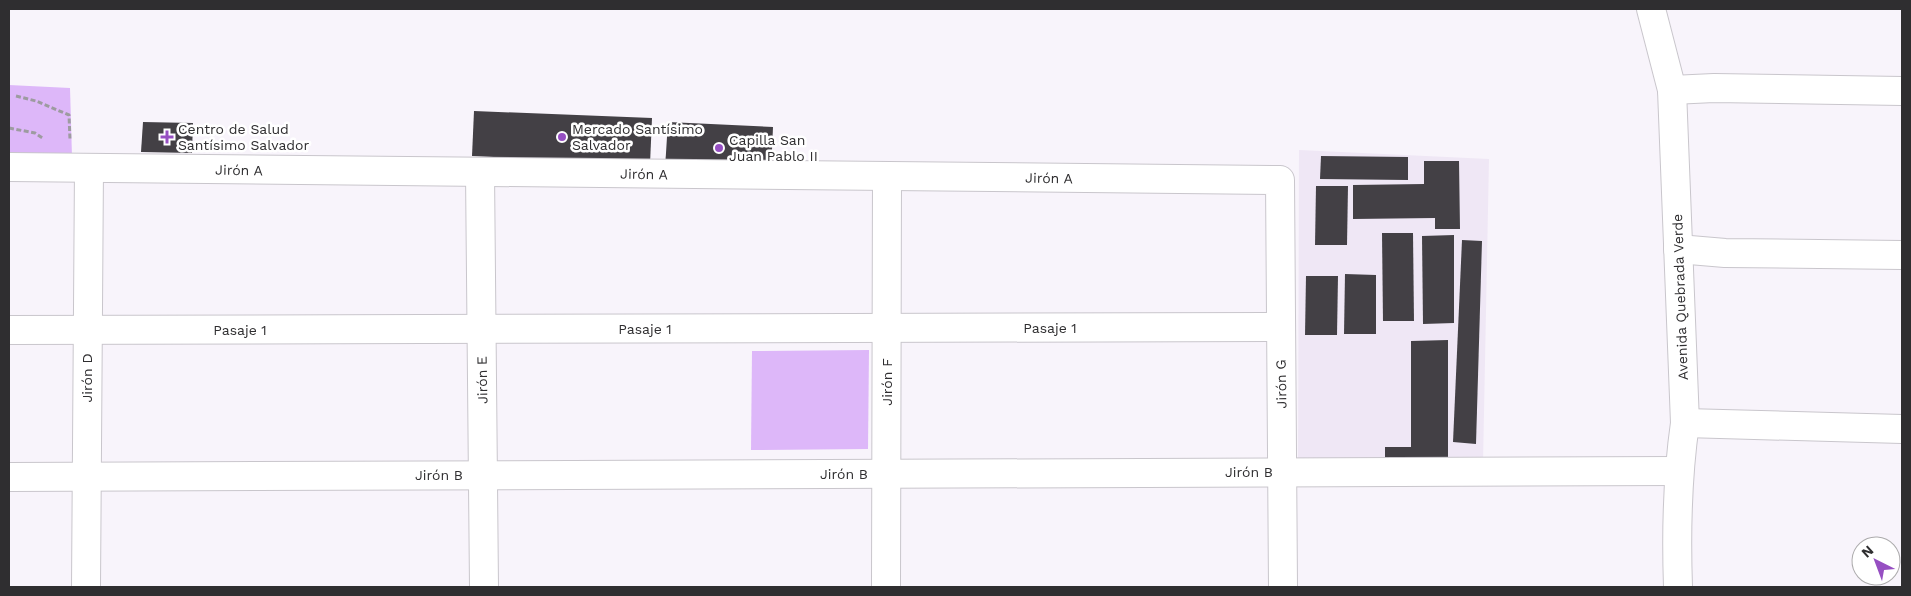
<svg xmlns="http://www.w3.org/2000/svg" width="1911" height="596" font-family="'Work Sans',sans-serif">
  <rect width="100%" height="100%" fill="#f8f4fb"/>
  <path fill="#efe7f5" d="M1299,150l190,9 -6,305 -185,-4z"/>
  <g fill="#ddb7f9">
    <path d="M9,85l61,3 2,69 -63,-1z"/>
    <path d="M869,350l-1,99 -117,1 1,-99z"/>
  </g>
  <g fill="#434045">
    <path d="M474,111l178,7 -2,46 -178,-8z"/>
    <path d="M143,122l50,1 -1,30 -51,-1z"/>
    <path d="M668,122l105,5 -2,46 -106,-5z"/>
    <path d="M1321,156l87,1v23l-88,-1z"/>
    <path d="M1424,161h35l1,68h-25v-11l-82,1v-34l71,-1z"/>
    <path d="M1316,186h32l-1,59h-32z"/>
    <path d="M1382,233h31l1,88h-31z"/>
    <path d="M1454,235v88l-31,1 -1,-88z"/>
    <path d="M1462,240l20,1 -6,203 -23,-2z"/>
    <path d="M1345,274l31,1v59h-32z"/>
    <path d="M1306,276h32l-1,59h-32z"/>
    <path d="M1448,340v119h-63v-12h26v-106z"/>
  </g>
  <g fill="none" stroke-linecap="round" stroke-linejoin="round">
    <defs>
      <g id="street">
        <path d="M1651,9l21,81 13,333c-8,56 -9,107 -7,164"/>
        <path d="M1672,90l42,-2 188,3"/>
        <path d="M9,167l1271,13 3,407"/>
        <path d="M480,172l4,415"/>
        <path d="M1678,249l47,4 177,2"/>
        <path d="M9,330l1272,-3"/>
        <path d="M1685,423l217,6"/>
        <path d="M9,477l1669,-6"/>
        <path d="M86,587l3,-419"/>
        <path d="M886,587l1,-411"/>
      </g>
    </defs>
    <use href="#street" stroke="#c9c6cc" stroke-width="30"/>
    <g stroke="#9d9ba0" stroke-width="3" stroke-dasharray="5 2.5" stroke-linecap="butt">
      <path d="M16,96l20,5 33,14 1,25"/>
      <path d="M9,128l26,5 9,6"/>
    </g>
    <use href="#street" stroke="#fff" stroke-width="28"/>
  </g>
  <g fill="#964fc2" stroke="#fff" stroke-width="2">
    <path d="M164.5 129.5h5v5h5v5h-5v5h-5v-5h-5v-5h5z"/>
    <circle cx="562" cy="137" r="5"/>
    <circle cx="719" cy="148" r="5"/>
  </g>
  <g text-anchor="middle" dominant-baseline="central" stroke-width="5" stroke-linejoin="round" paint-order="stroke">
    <g font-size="14" fill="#2f2e30" stroke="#fff" text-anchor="start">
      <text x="178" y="129">Centro de Salud<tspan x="178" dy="16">Santísimo Salvador</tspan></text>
      <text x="572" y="129">Mercado Santísimo<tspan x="572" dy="16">Salvador</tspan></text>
      <text x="729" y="140">Capilla San<tspan x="729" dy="16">Juan Pablo II</tspan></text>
    </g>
    <g font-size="14" fill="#2f2e30" stroke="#fff">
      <text transform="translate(239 170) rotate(1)">Jirón A</text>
      <text transform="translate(644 174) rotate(1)">Jirón A</text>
      <text transform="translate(1049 178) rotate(1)">Jirón A</text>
      <text transform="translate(1680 297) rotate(-92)">Avenida Quebrada Verde</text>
      <text x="1050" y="328">Pasaje 1</text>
      <text x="645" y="329">Pasaje 1</text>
      <text x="240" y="330">Pasaje 1</text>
      <text transform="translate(87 378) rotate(-90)">Jirón D</text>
      <text transform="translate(482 380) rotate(-91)">Jirón E</text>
      <text transform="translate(887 382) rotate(-90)">Jirón F</text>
      <text transform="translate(1281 384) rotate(-91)">Jirón G</text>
      <text x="1249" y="472">Jirón B</text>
      <text x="844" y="474">Jirón B</text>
      <text x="439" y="475">Jirón B</text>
    </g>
  </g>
  <rect width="1911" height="596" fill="none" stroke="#2f2e30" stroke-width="20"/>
  <g transform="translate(1876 561) rotate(318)"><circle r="24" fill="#ffffff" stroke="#acabac"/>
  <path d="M0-4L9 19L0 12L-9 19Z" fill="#964fc2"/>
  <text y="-8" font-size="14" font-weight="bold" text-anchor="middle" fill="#2f2e30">N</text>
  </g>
</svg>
